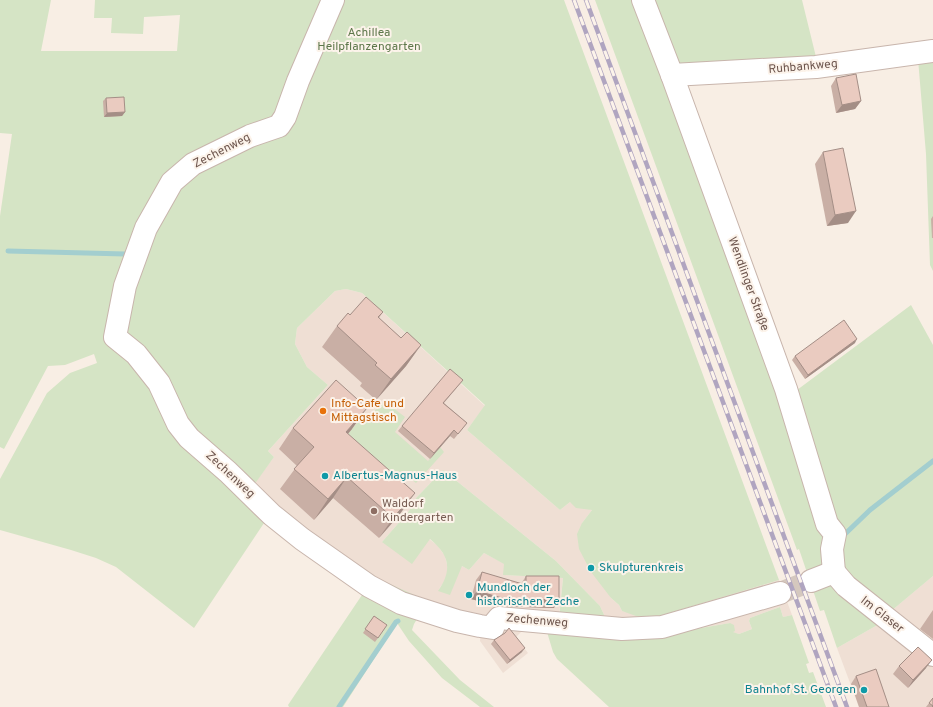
<svg xmlns="http://www.w3.org/2000/svg" width="933" height="707" font-family="Overpass,sans-serif">
  <rect width="100%" height="100%" fill="#f8eee4"/>
  <g fill="#efdfd4" fill-rule="evenodd">
    <path d="M346,289l16,4 123,113 -18,24 93,80 10,-8 22,8 -10,13 29,75 8,7 3,6 31,7 126,-38 13,35 -9,2 -3,-10 -30,11 -1,3 3,8 -13,5 -7,-2 -2,-9 -81,14 -127,-6 -6,6 12,16 -25,20 -23,-32 2,-18 -80,-33 -21,-10 -78,-52 -50,-43 21,-28 -6,-6 60,-66 -21,-18 -12,-23 2,-16 38,-37zM443,470l113,91 44,45 5,11 -46,-1 4,-38 -59,-3 1,-11 -21,-11 -15,17 -7,-4 -24,24 7,-9 3,-12 -3,-13 -8,-11 -8,-6 -47,3 27,-31 7,-13z"/>
    <path d="M933,576v131h-74l-22,-59 44,-25 9,-11z"/>
  </g>
  <g fill="#d5e4c5">
    <path d="M0,0h51l-10,51h136l3,-36 -36,2 -1,17 -32,-1 1,-15h-18l1,-18h469l215,580 -126,38 -17,-2 -14,-5 -3,-6 -8,-7 -20,-26 -12,-23 -2,-15 5,-11 10,-13 -16,-2 -6,-6 -10,8 -93,-80 18,-25 -123,-112 -16,-4 -11,2 -38,37 -2,16 12,23 21,18 -60,66 6,6 -20,28 49,43 78,52 47,21 -14,23 -2,6 48,50 34,27h-14l-38,-29 -33,-37 -12,-18 -54,84h-54l-1,-2 78,-116 -100,-69 -72,108 -78,-61 -20,-9 -25,-8 -71,-20v-51l47,-86 23,-20 27,-10 -3,-9 -29,11 -17,1 -44,83 -4,-2v-231l12,-82 -12,-1z"/>
    <path d="M595,0h207l15,61 116,-14v224l-3,-6 -4,-111 -8,-95 -228,23 -10,8 113,303 118,-88 22,40v231l-43,36 -9,11 -44,25 -13,-38 -4,1 -21,-62 -2,1z"/>
    <path d="M384,401l21,16 -10,15 33,29 12,-14 4,5 -28,31 -13,-10 -4,-1 -7,6 -46,-42 16,-19 4,3z"/>
    <path d="M443,470l113,91 44,45 5,11 -46,2 4,-41 -60,-3 1,-11 -20,-11 -15,17 -7,-4 -12,29 -12,-4c15,-22 11,-36 -8,-52l-18,25 -30,-22 27,-31 7,-13z"/>
    <path d="M780,607l3,10 9,-2 17,48 -3,1 3,9 4,-1 13,35h-217l-52,-48 -4,-7 -6,-20 102,5 81,-14 4,2 1,6 -2,1 6,2 13,-5 -3,-8 1,-3z"/>
  </g>
  <g fill="none" stroke-linecap="round" stroke-linejoin="round">
    <g stroke="#a3cecf" stroke-width="5">
      <path d="M8,251l117,3 5,-2"/>
      <path d="M845,534l25,-24 63,-49"/>
      <path d="M339,707l57,-85 2,-1"/>
    </g>
    <path stroke="#d5c8be" stroke-width="22" stroke-dasharray="22 11" stroke-linecap="butt" d="M780,593l31,-12"/>
    <defs>
      <g id="minor">
        <path d="M333,0l-35,81 -13,36 -6,9 -29,10 -57,28 -21,18 -26,46 -21,58 -10,51 21,17 23,29 19,41 11,14 39,34 44,43 30,24 67,47 32,17 56,18 23,5 13,2 1,-4 5,-6 123,11 40,-2 118,-34"/>
        <path d="M643,0l29,75 114,314 41,135 8,10 -3,15 2,23"/>
        <path d="M672,75l144,-8 117,-16"/>
        <path d="M834,572l12,14 87,69"/>
        <path d="M811,581l23,-9"/>
      </g>
    </defs>
    <use href="#minor" stroke="#c8b5ac" stroke-width="24"/>
    <use href="#minor" stroke="#fff" stroke-width="22"/>
    <defs>
      <g id="rail">
        <path d="M574,0l262,707"/>
        <path d="M586,0l261,707"/>
      </g>
    </defs>
    <use href="#rail" stroke="#b0a5c0" stroke-width="4.5"/>
    <use href="#rail" stroke="#fcf3ea" stroke-width="3" stroke-dasharray="9" stroke-linecap="butt"/>
  </g>
  <g fill="#c9afa5">
    <path d="M836,78l25,23 -6,8 -19,4 -5,-27z"/>
    <path d="M106,98l19,14 -3,4 -18,1 -1,-16z"/>
    <path d="M823,152l25,71 -21,3 -12,-62z"/>
    <path d="M933,216v22h-1l-1,-19z"/>
    <path d="M383,312l-4,6 22,20 20,7 -15,21 -30,34 -16,-14 2,-3 -40,-36 15,-21 13,-11z"/>
    <path d="M855,343l-50,36 -13,-19 3,-4z"/>
    <path d="M463,380l-4,5 -15,18 23,20 -13,16 -4,-3 -20,23 -32,-28 4,-5z"/>
    <path d="M293,428l59,1 -4,5 52,80 -21,24 -46,-40 -19,22 -34,-31 17,-23 -18,-17z"/>
    <path d="M482,572l39,12 5,-8 28,32 -57,-2 -26,-7 5,-19z"/>
    <path d="M933,610v29l-13,-10z"/>
    <path d="M374,616l13,9 -12,17 -12,-9z"/>
    <path d="M505,633l17,19 -15,12 -16,-20 3,-4z"/>
    <path d="M899,666l27,2 -18,20 -15,-14z"/>
    <path d="M856,676l33,31h-30l-8,-23z"/>
    <path d="M933,698v9h-7z"/>
  </g>
  <g fill="#a48e86">
    <path d="M861,101l-6,8 -19,4 6,-8z"/>
    <path d="M125,112l-3,4 -18,1 3,-4z"/>
    <path d="M856,211l-8,12 -21,3 8,-11z"/>
    <path d="M857,339l-2,4 -50,36 3,-4z"/>
    <path d="M421,345l-15,21 -30,34 15,-21z"/>
    <path d="M367,408l-15,21 -21,23 15,-20z"/>
    <path d="M454,430l-4,6 -20,23 4,-6z"/>
    <path d="M347,477l-14,21 -19,22 14,-21z"/>
    <path d="M415,493l-15,21 -21,24 14,-20z"/>
    <path d="M477,591l82,9 -5,8 -57,-2 -26,-7z"/>
    <path d="M525,648l-3,4 -15,12 3,-4z"/>
    <path d="M932,660l-6,8 -18,20 5,-8z"/>
  </g>
  <g fill="#eacbc0" stroke="#a48e86">
    <path d="M856,74l5,27 -19,4 -6,-27z"/>
    <path d="M124,97l1,15 -18,1 -1,-15z"/>
    <path d="M843,148l13,63 -21,4 -12,-63z"/>
    <path d="M366,297l17,15 -5,5 23,21 6,-6 14,13 -30,34 -16,-14 2,-2 -40,-37 11,-13 2,2z"/>
    <path d="M844,320l13,19 -49,36 -13,-19z"/>
    <path d="M450,369l13,11 -20,23 24,20 -9,11 -4,-4 -20,23 -32,-27z"/>
    <path d="M336,380l31,28 -21,24 69,61 -22,25 -46,-41 -19,22 -34,-30 20,-22 -21,-19z"/>
    <path d="M482,572l44,13v-9h33v24l-57,-2 -25,-7z"/>
    <path d="M374,616l13,9 -9,13 -13,-9z"/>
    <path d="M509,628l16,20 -15,12 -16,-20 11,-7z"/>
    <path d="M918,647l14,13 -19,20 -14,-14z"/>
    <path d="M876,669l13,38h-22l-11,-31z"/>
    <path d="M933,698v9h-1l1,-1 -4,-3z"/>
  </g>
  <circle fill="#e8710a" stroke="#fcf3ea" stroke-width="1.5" cx="323" cy="411" r="4"/>
  <g fill="#0f9aa8" stroke="#fcf3ea" stroke-width="1.5">
    <circle cx="325" cy="476" r="4"/>
    <circle cx="591" cy="568" r="4"/>
    <circle cx="469" cy="595" r="4"/>
    <circle cx="864" cy="690" r="4"/>
  </g>
  <circle fill="#8d6e63" stroke="#fcf3ea" stroke-width="1.5" cx="374" cy="511" r="4"/>
  <g text-anchor="middle" dominant-baseline="central" stroke-width="4" stroke-linejoin="round" paint-order="stroke">
    <g font-size="12" fill="#5d774a" stroke="#fcf3ea">
      <text x="369" y="33">Achillea<tspan x="369" dy="14">Heilpflanzengarten</tspan></text>
    </g>
    <g font-size="12" fill="#6d554d" stroke="#fcf3ea">
      <text transform="translate(803 67) rotate(-5)">Ruhbankweg</text>
      <text transform="translate(222 151) rotate(-27)">Zechenweg</text>
      <text transform="translate(748 284) rotate(70)">Wendlinger Straße</text>
      <text transform="translate(230 475) rotate(43)">Zechenweg</text>
      <text transform="translate(882 615) rotate(38)">Im Glaser</text>
      <text transform="translate(537 621) rotate(5)">Zechenweg</text>
    </g>
    <g font-size="12" fill="#c56008" stroke="#fcf3ea" text-anchor="start">
      <text x="331" y="404">Info-Cafe und<tspan x="331" dy="14">Mittagstisch</tspan></text>
    </g>
    <g font-size="12" fill="#0d838f" stroke="#fcf3ea" text-anchor="start">
      <text x="333" y="476">Albertus-Magnus-Haus</text>
      <text x="599" y="568">Skulpturenkreis</text>
      <text x="477" y="588">Mundloch der<tspan x="477" dy="14">historischen Zeche</tspan></text>
      <text x="856" y="690" text-anchor="end">Bahnhof St. Georgen</text>
    </g>
    <g font-size="12" fill="#785e54" stroke="#fcf3ea" text-anchor="start">
      <text x="382" y="504">Waldorf<tspan x="382" dy="14">Kindergarten</tspan></text>
    </g>
  </g>
</svg>
